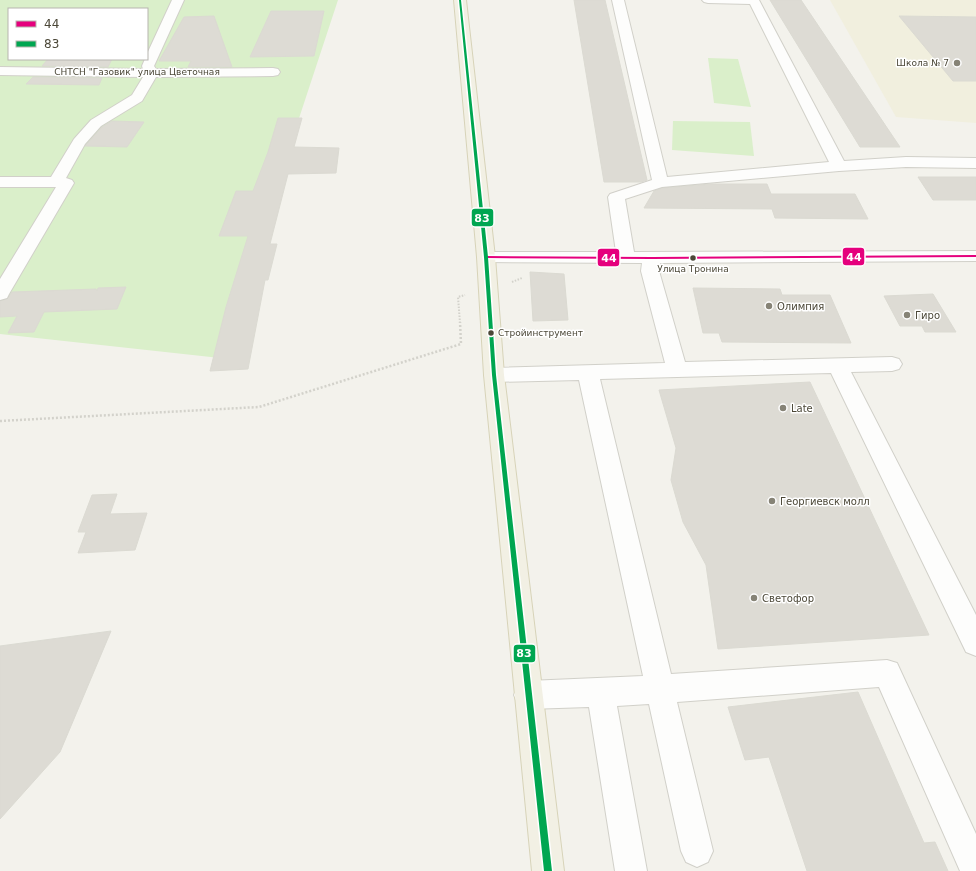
<svg xmlns="http://www.w3.org/2000/svg" width="976" height="871" font-family="'DejaVu Sans',sans-serif">
  <rect width="100%" height="100%" fill="#f3f2ec"/>
  <path fill="#f1efde" d="M830,0h146v123l-80,-6z"/>
  <g fill="#daefca" fill-rule="evenodd">
    <path d="M0,0h338l-118,358 -220,-24zM9,9h138v50h-138z"/>
    <path d="M708,58l30,1 13,48 -37,-4z"/>
    <path d="M673,121l77,1 4,34 -82,-6z"/>
  </g>
  <g fill="#dddbd4" stroke="#dbdad2">
    <path d="M574,0h31l42,180 -6,2h-37z"/>
    <path d="M770,0h31l99,147h-40z"/>
    <path d="M271,11h53l-10,45 -64,1z"/>
    <path d="M214,16l18,51h-44l3,-6h-32l25,-44z"/>
    <path d="M899,16l77,1v64h-23z"/>
    <path d="M48,59h64l-4,8 -66,-1z"/>
    <path d="M33,77l69,1 -3,7 -73,-1z"/>
    <path d="M278,118h24l-8,29 45,1 -3,25 -48,1 -18,70h7l-9,36h-3l-17,89 -38,2 16,-64 22,-71h-29l17,-45h17l15,-39z"/>
    <path d="M112,121l32,1 -17,25 -42,-1 17,-19z"/>
    <path d="M918,177h58v23h-43z"/>
    <path d="M711,184h56l4,10h84l13,25 -93,-1 -3,-9 -128,-1 10,-17 8,-3z"/>
    <path d="M530,272l34,2 4,46 -35,1z"/>
    <path d="M126,287l-9,22 -73,3 -10,20 -26,1 9,-17 -17,1v-16l7,-2 5,-7 84,-3 1,2 1,-3z"/>
    <path d="M693,288l87,1 2,6h48l21,48 -129,-1 -3,-9h-16z"/>
    <path d="M933,294l23,38h-31l-3,-6h-22l-16,-30z"/>
    <path d="M810,382l119,253 -211,14 -12,-84 -23,-43 -12,-42 5,-32 -17,-58z"/>
    <path d="M117,494l-7,20 37,-1 -12,37 -57,3 8,-21h-8l14,-37z"/>
    <path d="M111,631l-51,121 -60,67v-173z"/>
    <path d="M858,692l66,151 11,-1 13,29h-141l-38,-114 -24,3 -17,-53z"/>
  </g>
  <g fill="none" stroke-linecap="round" stroke-linejoin="round">
    <defs>
      <g id="minor">
        <path d="M172,0h12l-30,66 2,3 117,-1 5,1 2,3 -2,3 -5,1 -117,1 -14,24 -41,25 -16,18 -19,34 6,2 2,3 -65,111 -2,4 -7,2v-21l56,-92h-56v-10h51l23,-38 17,-19 41,-25 11,-18 -143,-2v-8l143,2 -1,-3 3,-7h2v-5z"/>
        <path d="M612,0h12l43,177 162,-15 -79,-158 -42,-1 -4,-1 -2,-2h57l85,161 62,-4 70,1v10l-70,-1 -67,4 -177,16 -37,12 9,53 342,-1v10l-316,2 -1,8 26,91 207,-5 7,2 3,5 -3,5 -7,2 -41,1 125,243v41l-10,-4 -135,-279 -231,6 71,295 216,-14 10,3 79,171v37h-16l-81,-184 -202,15 36,149 -5,11 -11,5 -11,-5 -5,-11 -32,-147 -32,2 30,165h-32l-26,-164 -61,2 -10,-4 -4,-10 4,-10 10,-4 115,-5 -64,-296 -85,2 -7,-2 -3,-5 3,-5 7,-2 171,-5 -24,-92 1,-8 -156,-1 -6,-1 -3,-4 3,-4 6,-1h130l-8,-55 2,-3 42,-14z"/>
      </g>
      <path id="major" d="M454,0h12l29,257 9,118 60,496h-32l-48,-496 -7,-118z"/>
    </defs>
    <use href="#minor" stroke="#d1d0c9" stroke-width="2"/>
    <use href="#major" stroke="#d7d3b8" stroke-width="2"/>
    <g stroke="#d3d2cb" stroke-width="2" stroke-dasharray="1.5 1.5" stroke-linecap="butt">
      <path d="M512,282l10,-4"/>
      <path d="M460,323l-2,-26 7,-2"/>
    </g>
    <path stroke="#d3d2cb" stroke-width="2.5" stroke-dasharray="2 2" stroke-linecap="butt" d="M0,421l259,-14 202,-63 -1,-22"/>
    <use href="#minor" fill="#fdfdfc" fill-rule="evenodd"/>
    <use href="#major" fill="#f2f0e4" fill-rule="evenodd"/>
    <defs>
      <path id="bus-1" d="M976,255v2l-324,2 -166,-1 -2,-1 2,-1 166,1z"/>
      <path id="bus-2" d="M459,0h2l27,257 8,118 56,496h-8l-52,-496 -8,-118z"/>
    </defs>
    <use href="#bus-1" stroke="#fff" stroke-width="3"/>
    <use href="#bus-2" stroke="#fff" stroke-width="3"/>
    <use href="#bus-1" fill="#e5007d" fill-rule="evenodd"/>
    <use href="#bus-2" fill="#00a651" fill-rule="evenodd"/>
  </g>
  <g fill="#868376" stroke="#fff" stroke-width="1.5">
    <circle cx="957" cy="63" r="4"/>
    <circle cx="769" cy="306" r="4"/>
    <circle cx="907" cy="315" r="4"/>
    <circle cx="783" cy="408" r="4"/>
    <circle cx="772" cy="501" r="4"/>
    <circle cx="754" cy="598" r="4"/>
  </g>
  <g fill="#4b4737" stroke="#fff" stroke-width="1.5">
    <circle cx="693" cy="258" r="3.5"/>
    <circle cx="491" cy="333" r="3.5"/>
  </g>
  <g text-anchor="middle" dominant-baseline="central" stroke-width="3" stroke-linejoin="round" paint-order="stroke">
    <g font-size="9" fill="#4b4737" stroke="#fff" text-anchor="end">
      <text x="949" y="63">Школа № 7</text>
    </g>
    <g font-size="9" fill="#4b4737" stroke="#fff">
      <text x="137" y="72">СНТСН "Газовик" улица Цветочная</text>
    </g>
    <g font-size="9" fill="#4b4737" stroke="#fff">
      <text x="693" y="269">Улица Тронина</text>
      <text x="498" y="333" text-anchor="start">Стройинструмент</text>
    </g>
    <g font-size="10" fill="#4b4737" stroke="#fff" text-anchor="start">
      <text x="777" y="306">Олимпия</text>
      <text x="915" y="315">Гиро</text>
      <text x="791" y="408">Late</text>
      <text x="780" y="501">Георгиевск молл</text>
      <text x="762" y="598">Светофор</text>
    </g>
  </g>
  <g stroke="#fff" stroke-width="1.5">
    <rect x="471" y="208" width="23" height="19" rx="4" fill="#00a651"/>
    <rect x="842" y="247" width="23" height="19" rx="4" fill="#e5007d"/>
    <rect x="597" y="248" width="23" height="19" rx="4" fill="#e5007d"/>
    <rect x="513" y="644" width="23" height="19" rx="4" fill="#00a651"/>
  </g>
  <g font-size="11" text-anchor="middle" font-weight="bold" fill="#fff">
    <text x="482" y="222">83</text>
    <text x="854" y="261">44</text>
    <text x="609" y="262">44</text>
    <text x="524" y="657">83</text>
  </g>
  <rect x="8" y="8" width="140" height="52" fill="#ffffff" stroke="#b7b5af"/>
  <rect x="16" y="21" width="20" height="6" fill="#e5007d" stroke="#b7b5af"/>
  <text x="44" y="28" font-size="12" fill="#4b4737">44</text>
  <rect x="16" y="41" width="20" height="6" fill="#00a651" stroke="#b7b5af"/>
  <text x="44" y="48" font-size="12" fill="#4b4737">83</text>
</svg>
